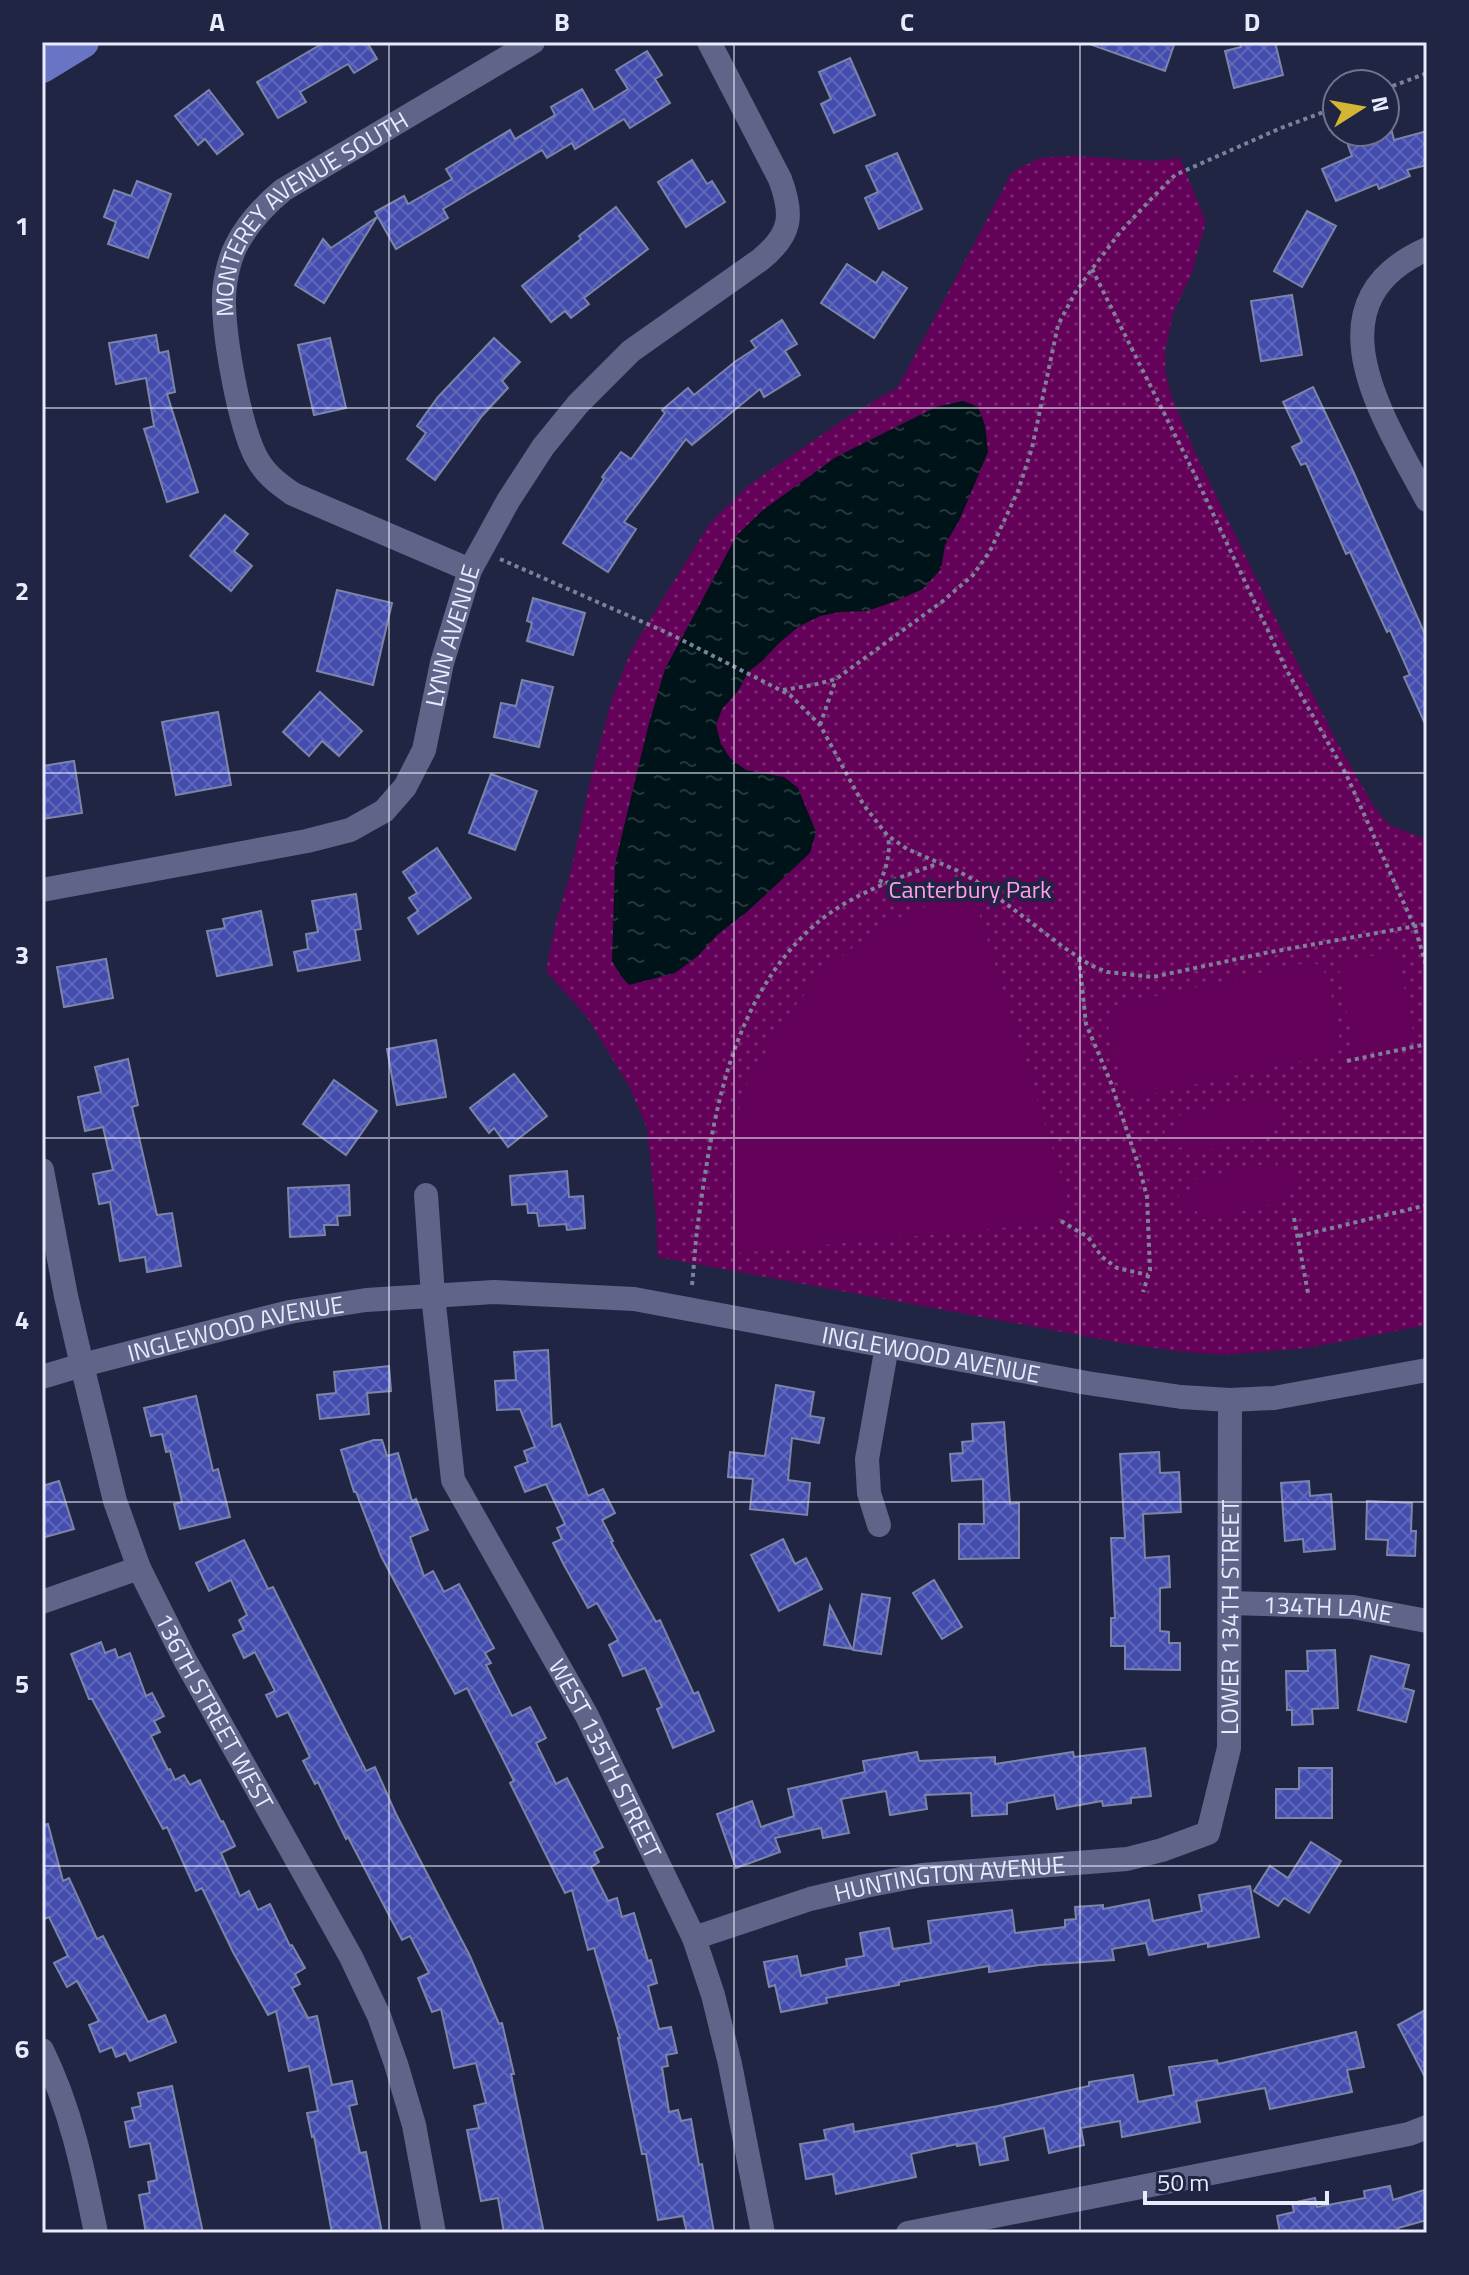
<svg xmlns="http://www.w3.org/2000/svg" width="1469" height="2275" font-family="'Titillium Web',sans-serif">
  <defs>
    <pattern id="green-dots" width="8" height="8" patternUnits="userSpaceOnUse" patternTransform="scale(2)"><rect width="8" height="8" fill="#640158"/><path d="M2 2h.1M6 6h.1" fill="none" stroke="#7a2671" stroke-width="1.8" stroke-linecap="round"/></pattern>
    <pattern id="water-ripples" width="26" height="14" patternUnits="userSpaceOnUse" patternTransform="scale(2)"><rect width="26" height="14" fill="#001318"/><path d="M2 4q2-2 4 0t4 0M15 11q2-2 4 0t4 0" fill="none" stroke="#25363a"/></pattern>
    <pattern id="building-cross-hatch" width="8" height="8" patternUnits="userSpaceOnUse" patternTransform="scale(2)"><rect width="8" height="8" fill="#444dae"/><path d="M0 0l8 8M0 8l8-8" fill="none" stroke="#5f67ba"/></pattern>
  </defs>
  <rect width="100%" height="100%" fill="#202544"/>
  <path fill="url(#green-dots)" d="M1074,156l77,5 29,-3 26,64 -14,50 -19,42 -8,38 1,23 6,23 23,54 116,239 25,49 37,65 16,20 38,15v485l-119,23 -87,7 -38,-3 -61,-9 -464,-86 -2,-42 -9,-87 -17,-40 -43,-71 -41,-46 9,-46 16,-54 20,-93 20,-76 21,-53 78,-126 39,-38 99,-68 50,-30 114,-215 28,-14z"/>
  <g fill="#640158">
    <path d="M973,894l94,301 -5,18 -10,10 -314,30c-10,-51 -9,-101 3,-152 3,-17 16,-34 25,-49 31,-58 77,-106 137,-136 22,-11 47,-16 70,-22z"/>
    <path d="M1397,951l18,90 -60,15 -17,-93z"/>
    <path d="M1306,963h8l9,5c5,15 18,58 16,72 -1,8 -6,12 -12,15l-188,42 -9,-3 -7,-8 -16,-65 3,-9 6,-7z"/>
    <path d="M1261,1097l2,9 14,-3 5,22 -14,3 2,9 -85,18 -3,-8 -13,3 -5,-22 14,-3 -2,-9z"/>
    <path d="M1275,1162l2,8 14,-3 5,22 -14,3 2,10 -85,18 -2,-9 -14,3 -5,-22 14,-3 -2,-9z"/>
  </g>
  <path fill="url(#water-ripples)" d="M963,401l15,6 7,18 3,27 -28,67 -15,26 -4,24 -18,20 -27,12 -29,10 -27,1 -20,4 -22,11 -20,17 -17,18 -13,10 -10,19 -16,18 -6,16 5,19 9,14 16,12 38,7 14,11 18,44 -6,21 -62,58 -31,24 -18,20 -24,18 -46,12 -8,-9 -9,-15 3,-97 12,-50 21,-87 17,-58 72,-134 26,-25 73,-53 100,-50z"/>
  <g fill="url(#building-cross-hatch)" stroke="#7b84a9" stroke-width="2">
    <path d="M325,42h42l10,17 -23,14 -6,-9 -48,28 6,10 -28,16 -21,-36z"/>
    <path d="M1093,42h82l-10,29 -73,-26z"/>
    <path d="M1240,42h35l8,33 -49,13 -9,-37 16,-4z"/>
    <path d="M647,51l15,24 -7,4 15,24 -40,25 -6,-9 -49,30 -3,-6 -25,15 -5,-8 -99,59 5,9 -52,31 -21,-37 29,-16 4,8 44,-25 -6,-10 64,-39 5,9 40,-24 -4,-8 31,-18 12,21 34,-21 -12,-19z"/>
    <path d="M850,58l25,57 -41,18 -13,-29 10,-5 -12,-27z"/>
    <path d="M209,90l34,44 -26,20 -12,-15 -7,6 -23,-29z"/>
    <path d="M1427,131v34l-20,5 3,6 -31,13 -2,-5 -41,17 -14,-32 30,-13 -4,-11 18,-8 3,5 23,-10 2,8z"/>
    <path d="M897,153l25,56 -43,20 -14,-31 13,-6 -12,-26z"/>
    <path d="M692,160l15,24 5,-3 13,21 -39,25 -28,-45z"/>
    <path d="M137,181l34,13 -23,64 -40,-14 8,-22 -12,-5 10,-27 17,6z"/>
    <path d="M616,207l32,42 -64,49 5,6 -18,14 -6,-7 -14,11 -29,-36 59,-47 -2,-3z"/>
    <path d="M1307,211l29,15 -34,61 -28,-16z"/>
    <path d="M377,217l-53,86 -29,-18 28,-46 8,9z"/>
    <path d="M847,264l29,19 7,-11 24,16 -33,50 -53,-35z"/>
    <path d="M1292,295l10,60 -41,6 -10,-60z"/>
    <path d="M782,320l15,24 -12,7 15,24 -36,22 -4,-8 -68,56 -6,-6 -62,83 12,7 -28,43 -45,-29 41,-64 -2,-2 19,-25 10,7 34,-46 -3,-3 26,-22 6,7 42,-34 20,-13 -5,-7z"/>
    <path d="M156,335l3,18 9,-2 7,41 -8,2 31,98 -31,10 -23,-73 10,-3 -8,-48 -30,6 -7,-41z"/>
    <path d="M330,338l16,70 -32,7 -16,-70z"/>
    <path d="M494,338l26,24 -18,19 6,7 -26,28 -47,64 -28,-21 19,-26 -9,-7 21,-29z"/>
    <path d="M1313,387l40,84 74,168v89l-23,-51 6,-2 -20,-45 -3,2 -37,-80 -4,2 -40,-91 -5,2 -9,-18 10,-5 -19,-40z"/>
    <path d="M225,515l23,19 -14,17 18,15 -21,25 -41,-35z"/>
    <path d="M337,590l55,13 -19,82 -56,-14z"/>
    <path d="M533,598l52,15 -12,42 -46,-14 5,-18 -5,-2z"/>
    <path d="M522,680l31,7 -14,60 -45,-10 7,-34 15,3z"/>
    <path d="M320,692l42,39 -23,25 -17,-15 -13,15 -26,-24z"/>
    <path d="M218,712l13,73 -55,10 -14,-73z"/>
    <path d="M74,761l8,52 -40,6v-53z"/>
    <path d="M491,774l46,17 -22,59 -46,-17z"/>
    <path d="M437,848l34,50 -53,36 -10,-16 10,-7 -9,-13 8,-5 -14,-21z"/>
    <path d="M356,894l5,35 -6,1 5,30 -62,11 -4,-19 14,-3 -2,-15 12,-2 -6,-31z"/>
    <path d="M261,911l11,54 -55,11 -10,-45 18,-3 -2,-9z"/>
    <path d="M106,959l7,39 -49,9 -7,-40z"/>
    <path d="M436,1040l10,57 -49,8 -10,-56z"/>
    <path d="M128,1059l10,46 -6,2 25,108 15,-2 9,53 -34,6 -2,-15 -25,4 -10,-59 -11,2 -6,-30 20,-4 -10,-43 -18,4 -7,-34 23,-5 -6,-25z"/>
    <path d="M514,1074l33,42 -39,31 -14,-19 -5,5 -19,-25z"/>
    <path d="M334,1080l43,31 -31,44 -43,-31z"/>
    <path d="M567,1171l2,26 14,-1 2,32 -18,2 -1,-6 -27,2 -2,-13h-9l-1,-9 -15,1 -2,-29z"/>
    <path d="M349,1185l1,30 -13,1 1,9h-14l1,10 -35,2 -2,-49z"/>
    <path d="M548,1350l4,77 8,-3 28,72 15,-7 12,24 -13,7 11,21 -2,1 45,80 4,-2 34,74 4,-2 16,39 -41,17 -16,-39 5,-2 -17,-39 -22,8 -14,-31 9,-5 -21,-37 -9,5 -24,-43 -11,-22 9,-4 -5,-11 8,-4 -19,-40 -21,8 -10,-25 13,-5 -4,-11 11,-4 -15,-38 -23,1 -2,-29 21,-1 -2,-28z"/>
    <path d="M389,1366l2,25 -24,2 2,21 -49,5 -3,-24 19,-2 -2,-21z"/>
    <path d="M776,1385l38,7 -4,24 14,2 -5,25 -27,-5 -4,42 22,3 -3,32 -57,-6 3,-30 -25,-2 2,-25 35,4z"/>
    <path d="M196,1396l17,75 5,-2 12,48 -50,12 -6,-25 8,-2 -12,-51 -4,1 -4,-18 -11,2 -7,-28z"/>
    <path d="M1004,1422l6,82 9,-1v55l-60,1v-35h25l-1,-45 -31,2 -2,-27 13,-1 -1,-11 11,-1 -1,-17z"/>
    <path d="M374,1440h8l5,16 11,-3 14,48 4,-2 12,31 -18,7 14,39 9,-5 11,21 15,-8 35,64 -9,5 6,10 -5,2 26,51 18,-9 16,31 -10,5 20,41 11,-6 36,69 -9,5 5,10 -8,5 17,34 9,-3 5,19 12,-4 14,48 3,-1 6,23 -9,3 11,43 12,-2 6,26 -11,2 2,11 -6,1 7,45 9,-2 3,11 10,-2 8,46 3,-1 12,69h-27l-4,-17 -25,4 -12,-66h-4l-24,-116h2l-26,-90 -6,2 -16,-60 -7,3 -55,-110 4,-2 -47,-93 -12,6 -74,-138 -25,-64h-2l-13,-42z"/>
    <path d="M1159,1452l1,21 19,-1 2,40 -38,2 2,44 24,-2 1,31 -10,1v43l9,1v11h11v27l-55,-1v-23h-14v-28h4l-4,-80h14l-5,-84z"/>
    <path d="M59,1481l15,48 -32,9v-52z"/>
    <path d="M1309,1481l1,15 21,-2 4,55 -31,3 -1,-13 -18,2 -4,-58z"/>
    <path d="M1367,1501l45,2 -1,28h5l-1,25 -28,-1 1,-15 -22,-1z"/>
    <path d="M783,1539l12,25 11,-6 16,31 -43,22 -28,-56z"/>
    <path d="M244,1540l24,49 5,-2 93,184 9,-4 21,47 74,142 29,68 3,-1 12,51h-3l33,159h-40l-6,-35 -17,3 -14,-71 12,-2 -5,-22 12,-3 -10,-40 -22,5 -13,-59 -9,3 -14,-34 11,-5 -19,-37 -8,4 -54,-103 -2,2 -28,-57 -3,2 -12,-23 7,-4 -22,-45 -11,5 -11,-22 9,-4 -20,-39 -11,6 -11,-23 11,-5 -5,-10 8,-5 -16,-35 -22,11 -13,-28z"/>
    <path d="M934,1580l28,47 -20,12 -29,-46z"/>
    <path d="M862,1594l28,4 -9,56 -28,-4z"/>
    <path d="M830,1606l22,43 -28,-4z"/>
    <path d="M101,1642l4,11 10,-4 3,9 12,-5 16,43 6,-3 12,23 -10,5 6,11 -9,4 17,34 2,-1 5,11 9,-5 6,10 10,-5 21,42 2,-1 12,25 -14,7 19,43 9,-5 9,19 12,-6 20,42 2,-1 13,23 -10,6 5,10 -8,4 16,30 9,-2 15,69 20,-4 5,23 -8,2 11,47 6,-1 16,81h-50l-18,-97 -2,1 -5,-24 11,-2 -9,-45 -20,5 -13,-60 -8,4 -35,-63 -31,-64 -6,3 -29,-64 -4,2 -71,-130h-3l-18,-45z"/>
    <path d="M1335,1650l3,58 -26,1 1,15 -21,1v-15h-5l-1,-39h22l-1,-20z"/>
    <path d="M1371,1656l38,9 -6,23 11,3 -8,31 -48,-12z"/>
    <path d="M1145,1748l6,48 -20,2v5l-28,3 -1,-5 -45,8 -3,-14 -47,8v11l-35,2 -1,-23 -46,2 2,14 -37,6 -4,-24 -45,8 8,34 -26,5 -2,-10 -46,10 5,14 -44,16 -19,-54 35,-13 9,26 33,-11 -6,-27 77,-17 -2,-11 54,-9 2,9 76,-4v7l78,-12 1,5z"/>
    <path d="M1299,1768h33v50h-56v-29h23z"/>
    <path d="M48,1824l15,57 6,-3 28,61 6,-3 45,86 17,-7 11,27 -46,19 -4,-8 -10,4 -4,-10 -12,5 -11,-27 10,-4 -22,-40 -10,6 -13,-24 14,-7 -19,-39 -7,3v-95z"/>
    <path d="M1311,1842l30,19 -32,52 -25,-15 -6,8 -24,-15 16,-25 18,12z"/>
    <path d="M1250,1886l9,51 -51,10v-4l-59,12 -3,-12 -34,6 2,11 -74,5 -51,7v-6l-90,16v3l-73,13 1,5 -46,9 -6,-27 -6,2 -5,-25 33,-6 4,20 46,-10 -1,-7 18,-3 -4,-23 29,-5 4,21 38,-6 -3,-22 84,-11 3,23 50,-6v-7l11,-1 -1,-12 28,-2v4l46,-9 4,21 49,-10 -3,-16z"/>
    <path d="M1427,2009v72l-29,-56z"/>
    <path d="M1356,2032l8,35 -17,3 5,22 -82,17 -5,-21 -69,13 4,21 -78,15 -2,-16 -39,7 3,17 -35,8 -5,-25 -40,9 4,23 -28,5 -4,-22 -19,3v-2l-46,10 5,23 -80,17 -3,-20 -27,5 -6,-35 26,-4 -2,-10 29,-6 1,8 144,-26 91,-20v-4l44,-7 5,27 36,-7 -5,-28 48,-7 1,4z"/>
    <path d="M172,2086l14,67 17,80h-57l-7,-38 11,-2 -2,-11 9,-2 -7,-37 -20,4 -5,-25 10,-2 -3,-12 9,-2 -3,-13z"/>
    <path d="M1390,2186l3,14 34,-11v31l-29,8 1,5h-119l-3,-17 17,-4 -2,-9 23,-5 2,9 48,-9 -1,-7z"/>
  </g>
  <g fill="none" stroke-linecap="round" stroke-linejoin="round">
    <g stroke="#7d819a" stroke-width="4" stroke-dasharray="4 4" stroke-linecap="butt">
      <path d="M1385,89l42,-16"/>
      <path d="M1092,269l100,200 94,200 60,105 69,154 12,40"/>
      <path d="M500,559l170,75 120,61 30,30 43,79 24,31 20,14 49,21 20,11 86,65 28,19 17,7 46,5 112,-24 162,-29"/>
      <path d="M783,690l30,-5 23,-6 107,-78 30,-26 17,-24 28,-60 14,-43 26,-123 17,-32 17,-24 29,-38 31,-33 23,-23 106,-47 56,-21"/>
      <path d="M820,725l16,-46"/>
      <path d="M880,883c6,-15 11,-30 8,-46"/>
      <path d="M1079,958l7,66 25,59 29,87 7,27 3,73 -7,22"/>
      <path d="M1347,1061l80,-17"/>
      <path d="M1294,1218l14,75"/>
      <path d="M1061,1221l27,16 14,20 15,11 31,7"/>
      <path d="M1299,1236l128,-31"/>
      <path d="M692,1285c2,-19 3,-37 5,-55 15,-109 32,-231 120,-307 33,-28 80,-45 120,-59"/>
    </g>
    <g stroke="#5e6589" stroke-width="24">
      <path d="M1427,249c-122,54 -42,171 0,251"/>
      <path id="s1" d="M470,570l-177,-76c-16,-11 -29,-21 -38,-39 -16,-33 -30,-113 -31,-150 -1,-18 4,-43 12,-59 11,-22 29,-41 47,-56l250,-148"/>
      <path id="s2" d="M42,890l265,-49 43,-11 34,-19 21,-24 19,-37 18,-87 28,-93 38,-69 35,-54 35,-43 53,-53 129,-91c31,-25 34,-44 20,-81l-71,-137"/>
      <path id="s3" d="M42,1170l24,126 16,69 33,136 24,67 46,92 166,297 28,59 17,48 18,61 20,108"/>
      <path id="s4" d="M426,1195l7,100 20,185 134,236 107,222 19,57 17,69 33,169"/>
      <path id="s5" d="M42,1377l40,-12 207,-53 77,-12 128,-8 140,7 453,84 94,14 49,3 44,-2 153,-28"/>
      <path d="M879,1525l-10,-32 -2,-34 20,-113"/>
      <path d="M42,1602l97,-34"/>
      <path id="s6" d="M1230,1603l123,4 74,14"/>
      <path id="s7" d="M694,1938l116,-39 55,-13 57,-11 205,-16 35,-9 46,-17 21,-85 1,-348"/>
      <path d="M42,2050c29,59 41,119 54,183"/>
      <path d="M908,2233l501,-99 18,-7"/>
    </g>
    <path stroke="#6975c4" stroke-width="32" d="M42,67l41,-25"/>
  </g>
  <path fill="none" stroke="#e7ebfc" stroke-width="2" stroke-opacity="0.55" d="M389,42v2191M734,42v2191M1080,42v2191M42,408h1385M42,773h1385M42,1138h1385M42,1502h1385M42,1866h1385"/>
  <g text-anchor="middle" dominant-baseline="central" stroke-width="8" stroke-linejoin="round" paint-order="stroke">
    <g font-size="24" fill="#e7ebfc" stroke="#202544">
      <text stroke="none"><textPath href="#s1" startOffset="534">MONTEREY AVENUE SOUTH</textPath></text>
      <text stroke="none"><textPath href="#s2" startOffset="544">LYNN AVENUE</textPath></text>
      <text stroke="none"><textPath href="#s5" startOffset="200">INGLEWOOD AVENUE</textPath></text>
      <text stroke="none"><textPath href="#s5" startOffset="904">INGLEWOOD AVENUE</textPath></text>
      <text stroke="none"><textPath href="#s6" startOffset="98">134TH LANE</textPath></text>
      <text stroke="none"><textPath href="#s7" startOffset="746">LOWER 134TH STREET</textPath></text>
      <text stroke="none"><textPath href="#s3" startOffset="572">136TH STREET WEST</textPath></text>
      <text stroke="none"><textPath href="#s4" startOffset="604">WEST 135TH STREET</textPath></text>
      <text stroke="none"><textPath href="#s7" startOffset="264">HUNTINGTON AVENUE</textPath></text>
    </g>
    <g font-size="24" fill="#ff9fea" stroke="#202544">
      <text x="970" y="889">Canterbury Park</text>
    </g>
  </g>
  <rect width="1469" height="2275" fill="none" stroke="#202544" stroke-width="88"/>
  <g transform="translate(1361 108) rotate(79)"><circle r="38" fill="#202544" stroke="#70748e" stroke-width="2"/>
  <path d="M0-6L14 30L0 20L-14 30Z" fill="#d4b635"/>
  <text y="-12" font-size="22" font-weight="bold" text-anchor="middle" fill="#e7ebfc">N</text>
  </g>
  <path d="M1145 2191v12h182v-12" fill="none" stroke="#e7ebfc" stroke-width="4"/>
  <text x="1157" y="2191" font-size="24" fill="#e7ebfc" stroke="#202544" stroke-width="6" paint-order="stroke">50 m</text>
  <rect x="44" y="44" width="1381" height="2187" fill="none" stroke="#e7ebfc" stroke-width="3"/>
  <g font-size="26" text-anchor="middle" font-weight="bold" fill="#e7ebfc">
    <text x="217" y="31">A</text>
    <text x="562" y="31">B</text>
    <text x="907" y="31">C</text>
    <text x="1252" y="31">D</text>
    <text x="22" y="235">1</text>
    <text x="22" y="600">2</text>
    <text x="22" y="964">3</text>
    <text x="22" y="1329">4</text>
    <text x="22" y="1693">5</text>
    <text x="22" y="2058">6</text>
  </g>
</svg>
